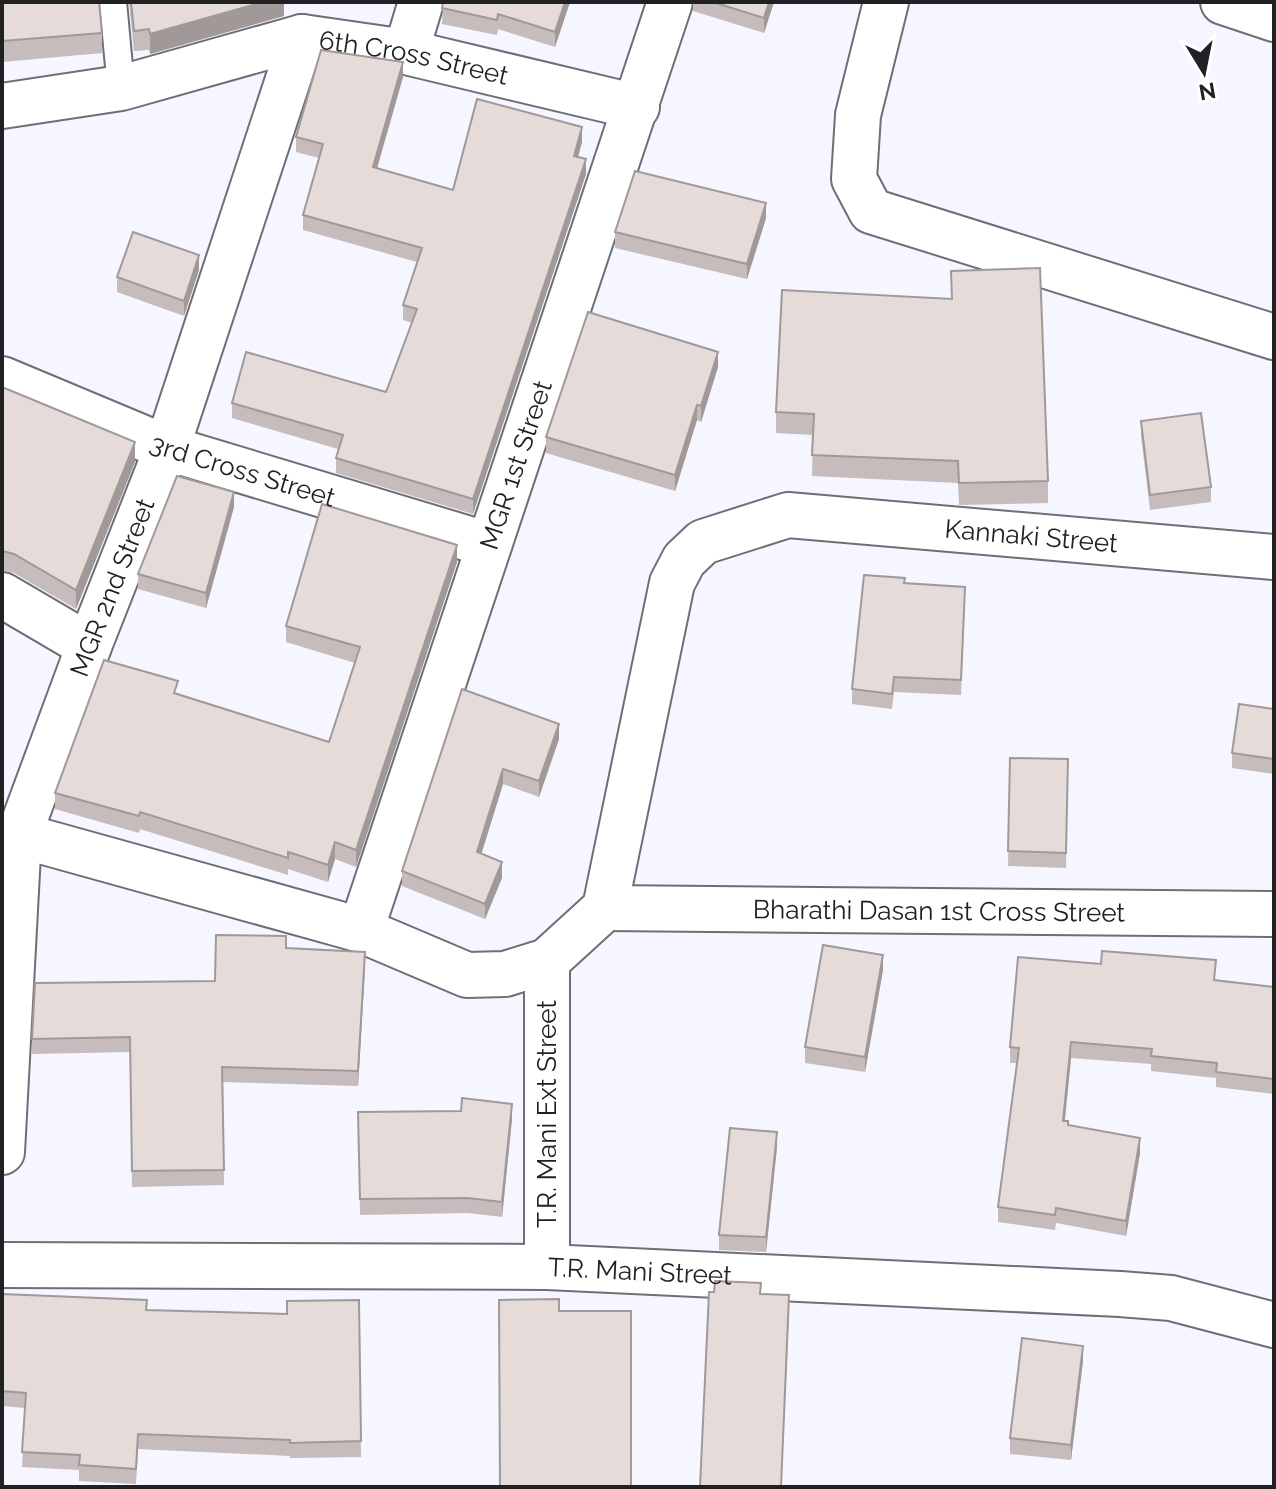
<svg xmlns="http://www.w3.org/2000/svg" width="1276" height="1489" font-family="Raleway,sans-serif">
  <rect width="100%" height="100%" fill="#f5f6ff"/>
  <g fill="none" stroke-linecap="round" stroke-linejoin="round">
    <defs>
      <path id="lane" d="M113,2l8,86"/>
      <g id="street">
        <path d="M886,2l-28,113 -4,64 17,32 403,126"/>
        <path d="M1223,2l51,17"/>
        <path d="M406,52l15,-50"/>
        <path id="s1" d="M2,106l119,-18 181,-51 104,15 231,55"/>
        <path id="s2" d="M2,379l165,69 322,97"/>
        <path d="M2,595l87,51"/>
        <path id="s3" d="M19,835l342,95 106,45 38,-1 42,-13 58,-53 67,-325 12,-23 19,-18 85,-27 486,42"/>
        <path id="s4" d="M605,908l669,6"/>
        <path id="s5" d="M361,930l309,-928"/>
        <path d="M547,961v306"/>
        <path id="s6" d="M2,1152l17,-317 70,-189 78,-198 135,-411"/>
        <path id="s7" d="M2,1265l545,2 573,27 51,4 103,27"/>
      </g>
    </defs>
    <use href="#lane" stroke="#6e6f76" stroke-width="30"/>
    <use href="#street" stroke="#6e6f76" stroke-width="48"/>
    <use href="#lane" stroke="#fff" stroke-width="26"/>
    <use href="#street" stroke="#fff" stroke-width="44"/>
  </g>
  <g fill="#c5bcbb">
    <path d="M2,2l100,31v20l-100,9z"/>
    <path d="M129,2h155v14l-134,38 -1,-4 -15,1z"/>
    <path d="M443,2h127l-15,45 -57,-18 -1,6 -55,-11z"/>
    <path d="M693,2h81l-10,31 -71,-22z"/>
    <path d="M403,77l-26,91 76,22 129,-48 -4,15 8,17 -113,340 -137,-41v-15l2,-9 -106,-31v-15l154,-11 26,-69 -9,-3v-15l14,-43 -114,-32v-15l16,-57 -23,-6v-15z"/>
    <path d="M766,218l-19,61 -132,-31v-16z"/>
    <path d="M199,270l-15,46 -67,-24v-15z"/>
    <path d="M951,271l97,210v22l-89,2 -1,-22 -146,-7 1,-41 -37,-2v-21l175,-113z"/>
    <path d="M718,367l-17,55 -4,-2 -22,71 -129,-38v-16z"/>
    <path d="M2,387l133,75 -59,147 -62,-36 -12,-3z"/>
    <path d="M1141,421l70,66v15l-61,8 -9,-74z"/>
    <path d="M234,507l-28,101 -68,-19v-15z"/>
    <path d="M457,562l-101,305 -21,-8 -7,23 -40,-13v6l-148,-46 -1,4 -84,-24v-16l123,-99 151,48 26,-79 -69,-21v-16z"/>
    <path d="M905,583l60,19 -4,93 -67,-3 -2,17 -40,-5v-15z"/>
    <path d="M462,689l97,50 -20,58 -36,-13 -22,70 21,24 -17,41 -83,-33v-15z"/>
    <path d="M1274,709v65l-42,-6v-15z"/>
    <path d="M1010,758l58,1 -2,109 -58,-2z"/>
    <path d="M286,948l79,19 -7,119 -135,-4 1,103 -92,2 -2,-135 -98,2v-15l183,-58z"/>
    <path d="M883,970l-18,102 -60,-9v-16z"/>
    <path d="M1215,980l59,7v107l-58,-7v-9l-65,-7v-7l-80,-6 -6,63 3,4 72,28 -14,83 -70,-13 -1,7 -57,-8v-15l19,-144h-7v-16z"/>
    <path d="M358,1112l154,7 -10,98 -34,-4 -108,2z"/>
    <path d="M777,1147l-11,105 -47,-2v-15z"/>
    <path d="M2,1294l145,16 140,4 72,-14 2,157 -71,1v-2l-152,-7 -2,35 -57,-3v-11l-57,-3 3,-59 -23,-2z"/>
    <path d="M1083,1361l-12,99 -61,-6v-16z"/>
  </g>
  <g fill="#a09998">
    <path d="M263,2h21v14l-134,38v-20z"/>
    <path d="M565,2h5l-15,45v-15z"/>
    <path d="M769,2h5l-10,31v-15z"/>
    <path d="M403,62v15l-30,105v-15z"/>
    <path d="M582,127v15l-8,29v-15z"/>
    <path d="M586,159v15l-113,340v-15z"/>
    <path d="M766,203v15l-19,61v-15z"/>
    <path d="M199,255v15l-15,46v-15z"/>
    <path d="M718,352v15l-17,55v-16z"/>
    <path d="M697,405v15l-22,71v-16z"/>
    <path d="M135,442v20l-59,147v-19z"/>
    <path d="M234,492v15l-28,101v-15z"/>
    <path d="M457,545v17l-101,305v-17z"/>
    <path d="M559,724v15l-20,58v-16z"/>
    <path d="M503,769v15l-26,84v-16z"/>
    <path d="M4,788v16l-2,5v-15z"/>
    <path d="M335,842v17l-7,23v-17z"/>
    <path d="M502,862v16l-17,41v-15z"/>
    <path d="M365,952v15l-7,119v-15z"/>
    <path d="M883,955v15l-18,102v-15z"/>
    <path d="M1071,1042v16l-8,78v-15z"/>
    <path d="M512,1104v15l-10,98v-15z"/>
    <path d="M777,1132v15l-11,105v-15z"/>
    <path d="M1140,1138v15l-14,83v-15z"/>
    <path d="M789,1295v19l-8,173z"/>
    <path d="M1083,1346v15l-12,99v-15z"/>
  </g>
  <g fill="#e5dbd9" stroke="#a09998" stroke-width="2">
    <path d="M2,2h97l3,31 -100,8z"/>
    <path d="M131,2h132l-113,32 -1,-5 -15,2z"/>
    <path d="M443,2h122l-10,30 -57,-18 -1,6 -55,-12z"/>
    <path d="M713,2h56l-5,16z"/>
    <path d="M321,50l82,12 -30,105 80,23 24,-91 105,28 -8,29 12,3 -113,340 -137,-41 7,-23 -111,-32 14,-51 140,40 31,-83 -14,-4 19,-57 -119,-33 20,-71 -27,-7z"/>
    <path d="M635,171l131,32 -19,61 -132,-32z"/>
    <path d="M133,232l66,23 -15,46 -67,-24z"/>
    <path d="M1040,268l8,213 -89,2 -1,-22 -146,-6 2,-41 -38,-2 6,-122 170,9 -1,-28z"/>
    <path d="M588,312l130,40 -17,54 -4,-1 -22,70 -129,-38z"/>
    <path d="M2,387l133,55 -59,148 -62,-36 -12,-3z"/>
    <path d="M1201,413l10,74 -61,8 -9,-74z"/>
    <path d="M177,476l57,16 -28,101 -68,-19z"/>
    <path d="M322,504l135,41 -101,305 -21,-8 -7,23 -40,-13v6l-148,-46 -1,4 -84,-23 49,-133 74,21 -4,12 155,49 31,-95 -74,-21z"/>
    <path d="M864,575l41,3 -1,5 61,4 -4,93 -67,-3 -2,17 -40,-5z"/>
    <path d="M462,689l97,35 -20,57 -36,-12 -26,83 25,10 -17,42 -83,-33z"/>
    <path d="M1239,704l35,5v50l-42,-6z"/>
    <path d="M1010,758l58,1 -2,94 -58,-2z"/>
    <path d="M216,935l70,1v12l79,4 -7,119 -136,-4 2,103 -92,1 -2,-134 -98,2 3,-56 180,-2z"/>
    <path d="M823,945l60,10 -18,102 -60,-10z"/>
    <path d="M1102,951l114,9 -2,20 60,7v92l-58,-7 1,-9 -66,-7 1,-7 -81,-7 -8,79h5v4l72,13 -14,83 -70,-13 -1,7 -57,-8 21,-159 -9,-1 8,-90 83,7z"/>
    <path d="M462,1098l50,6 -10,98 -34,-4 -108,1 -2,-87 103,-1z"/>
    <path d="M730,1128l47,4 -11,105 -47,-2z"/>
    <path d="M715,1281l46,2 -1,11 29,1 -8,192h-81l9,-195h5z"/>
    <path d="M2,1294l145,6 -1,10 141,4v-13l72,-1 2,141 -71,2v-3l-152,-6 -2,35 -57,-4 1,-10 -58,-3 4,-59 -24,-2z"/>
    <path d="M559,1299v12h72v176h-131l-1,-187z"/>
    <path d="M1022,1338l61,8 -12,99 -61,-7z"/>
  </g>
  <g text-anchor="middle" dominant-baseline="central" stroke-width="7" stroke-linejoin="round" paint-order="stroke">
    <g font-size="26" fill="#212124" stroke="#fff">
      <text stroke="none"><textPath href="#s1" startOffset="422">6th Cross Street</textPath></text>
      <text stroke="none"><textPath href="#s5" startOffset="490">MGR 1st Street</textPath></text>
      <text stroke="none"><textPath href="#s2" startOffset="258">3rd Cross Street</textPath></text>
      <text stroke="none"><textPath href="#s3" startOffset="1348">Kannaki Street</textPath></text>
      <text stroke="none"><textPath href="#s6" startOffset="582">MGR 2nd Street</textPath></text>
      <text stroke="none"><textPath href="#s4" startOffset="334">Bharathi Dasan 1st Cross Street</textPath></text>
      <text transform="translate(547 1114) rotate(-90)">T.R. Mani Ext Street</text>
      <text stroke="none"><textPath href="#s7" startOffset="638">T.R. Mani Street</textPath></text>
    </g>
  </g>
  <rect width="1276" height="1489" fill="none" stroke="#212124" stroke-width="8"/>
  <g transform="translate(1204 72) rotate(170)" stroke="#ffffff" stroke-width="6" paint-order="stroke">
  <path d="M0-6L14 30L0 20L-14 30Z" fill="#212124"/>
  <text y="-12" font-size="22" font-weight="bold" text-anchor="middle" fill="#212124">N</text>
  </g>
</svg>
